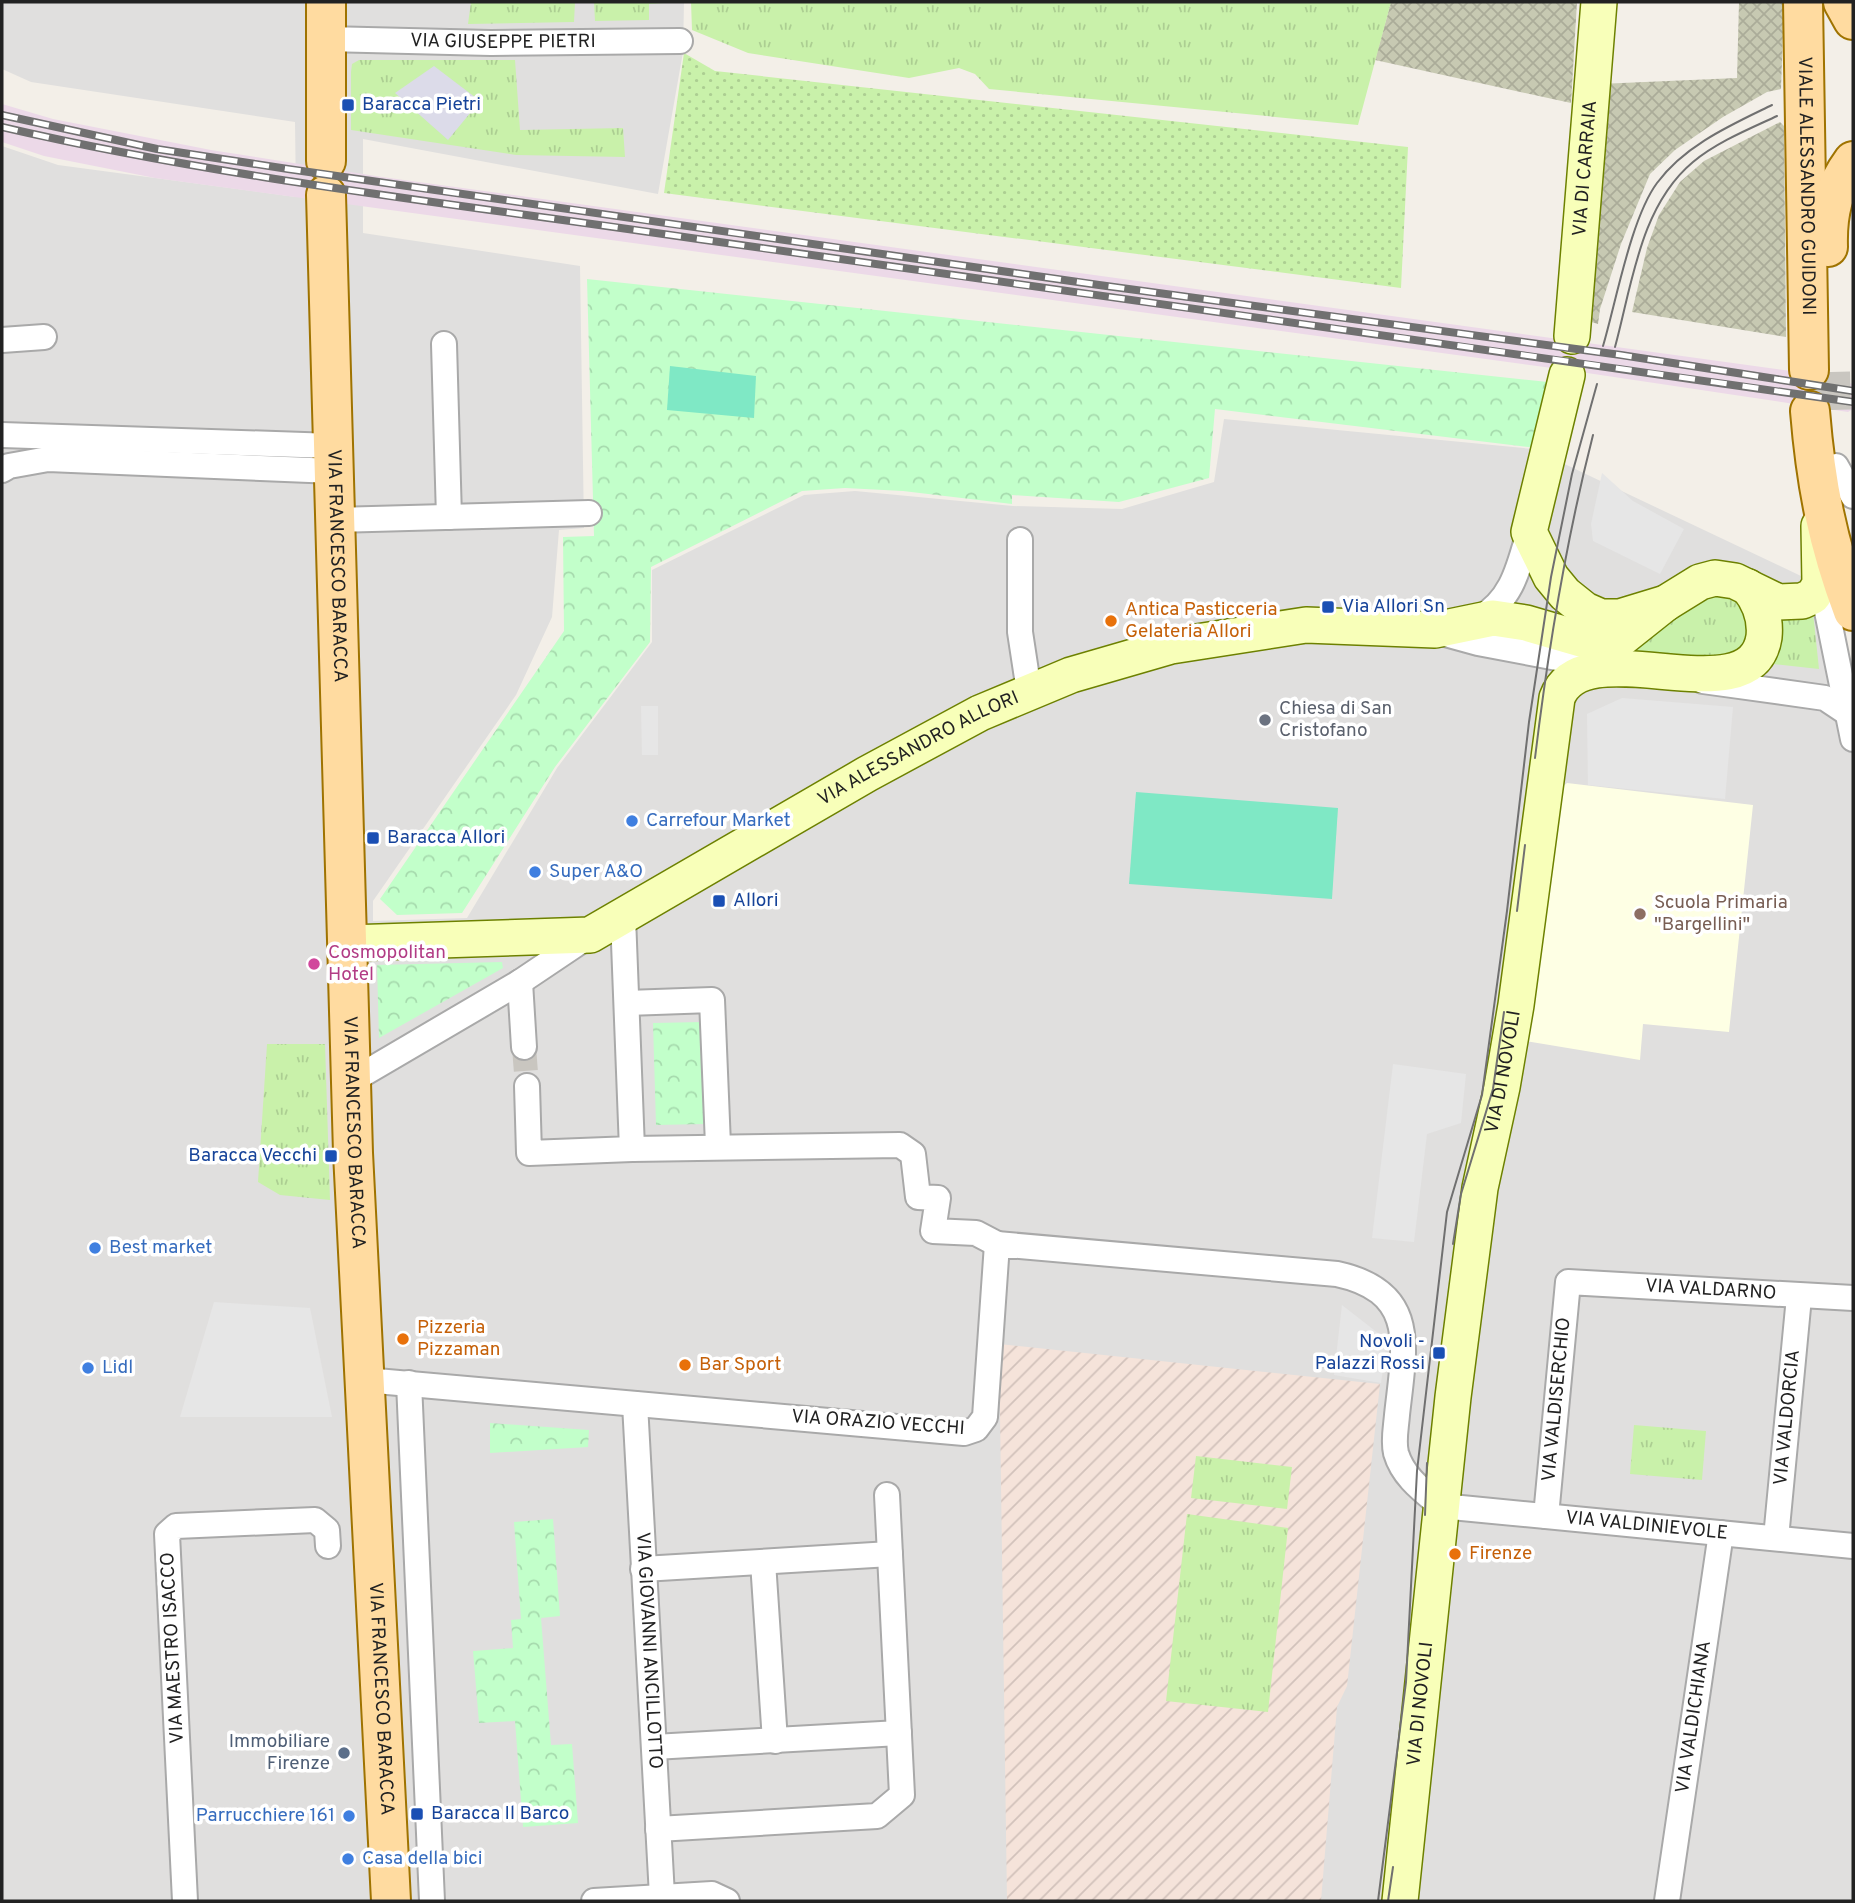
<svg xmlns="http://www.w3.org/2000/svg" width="1855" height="1903" font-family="Overpass,sans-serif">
  <defs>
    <pattern id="military-furrows" width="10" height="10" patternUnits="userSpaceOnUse" patternTransform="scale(1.75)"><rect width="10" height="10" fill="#f5e3da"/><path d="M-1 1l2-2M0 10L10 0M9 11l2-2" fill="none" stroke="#d2c2bb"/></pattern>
    <pattern id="construction-cross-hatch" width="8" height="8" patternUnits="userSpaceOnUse" patternTransform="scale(1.75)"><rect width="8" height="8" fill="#c7c9b2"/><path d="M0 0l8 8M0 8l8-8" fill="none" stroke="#abac99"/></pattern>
    <pattern id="grass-tufts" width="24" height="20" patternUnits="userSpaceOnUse" patternTransform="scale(1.75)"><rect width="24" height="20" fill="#c9f1aa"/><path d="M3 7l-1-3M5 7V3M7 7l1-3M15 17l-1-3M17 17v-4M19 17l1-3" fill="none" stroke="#acce92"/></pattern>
    <pattern id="park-crowns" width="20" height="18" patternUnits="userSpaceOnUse" patternTransform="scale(1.75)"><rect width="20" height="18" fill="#c2ffca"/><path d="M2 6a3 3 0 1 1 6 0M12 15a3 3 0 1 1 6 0" fill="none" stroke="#a6daad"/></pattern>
    <pattern id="garden-dots" width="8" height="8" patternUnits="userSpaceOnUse" patternTransform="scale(1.75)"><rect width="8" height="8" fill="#c9f1aa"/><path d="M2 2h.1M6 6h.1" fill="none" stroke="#acce92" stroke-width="1.8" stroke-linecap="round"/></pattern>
  </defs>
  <rect width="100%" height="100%" fill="#f3efe8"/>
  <path fill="#e0dfde" d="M2,2h682l-1,50 -25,142 -295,-55v94l217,33 4,262 -25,2 -7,87 -36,78 -143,206v20l94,-3 90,-150 95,-126v-72l152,-75 51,-4 158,15 109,3 92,-27 10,-63 309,30 268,127 20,28 32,110v1187h-1851v-1755l56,19 238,32 -1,-75 -264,-40 -29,-13z"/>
  <path fill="#feffe4" d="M1567,783l186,22 -24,227 -86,-8 -3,36 -120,-20 36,-248z"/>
  <path fill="url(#military-furrows)" d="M999,1344l381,40 -33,302 -10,21 -16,194h-314z"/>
  <path fill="#ecd9e8" d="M2,104l51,15 158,31 171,27 1460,201 11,7v24l-5,3 -281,-42 -1412,-192 -111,-22 -42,-14z"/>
  <g fill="url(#construction-cross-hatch)">
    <path d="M1391,2h186l-6,101 -196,-43z"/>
    <path d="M1739,2h45l-3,87 -14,3 -44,25 -48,33 -25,24 -29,70 -21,65 -2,15 -23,-7 24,-233 138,-6z"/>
    <path d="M1780,122l4,4 2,211 -154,-25 15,-64 12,-33 21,-33 24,-21z"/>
  </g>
  <g fill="url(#grass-tufts)">
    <path d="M471,2h104l-1,20 -106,2z"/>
    <path d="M594,2h85l-30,2v16l-54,1z"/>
    <path d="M691,2h700l-33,123 -369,-36 -14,-15 -16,-6 -50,10 -161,-25 -56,-23z"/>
    <path d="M359,60h156l5,70 103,-2 2,29 -109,-2 -165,-25v-58l1,-8z"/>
    <path d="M1719,596l16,4 19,19 -13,40 -120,-5 -2,-6 84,-48z"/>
    <path d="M1813,612l6,57 -56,-6 8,-48z"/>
    <path d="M267,1044h58l5,156 -50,-5 -22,-13z"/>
    <path d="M1634,1425l72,6 -4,49 -72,-6z"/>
    <path d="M1196,1456l96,11 -5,42 -96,-11z"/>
    <path d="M1187,1514l101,14 -20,184 -102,-11z"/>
  </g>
  <g fill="url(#park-crowns)">
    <path d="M587,279l961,103 -11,66 -322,-39 -6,69 -90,24 -107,-7v9l-109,-13 -58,-3 -43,3 -151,76 -1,75 -95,125 -93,146 -65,2 -17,-16 184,-268 -1,-94 31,-1z"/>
    <path d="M502,962l1,6 -124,70 -2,-73z"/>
    <path d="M702,1022l3,102 -49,1 -3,-102z"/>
    <path d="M490,1423l99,7 -1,17 -98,6z"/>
    <path d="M553,1519l7,97 -19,2 10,127 21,-1 6,79 -55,4 -8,-106 -36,2 -6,-72 40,-3 -2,-28 10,-1 -7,-97z"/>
  </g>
  <path fill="url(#garden-dots)" d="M684,53l31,18 693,76 -7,141 -737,-95z"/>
  <g fill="#7fe8c5">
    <path d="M670,366l86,10 -2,42 -87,-8z"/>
    <path d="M1136,792l202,16 -6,91 -203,-15z"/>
  </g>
  <g fill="#e6e6e6">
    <path d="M1602,473l31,28 51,28 -24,45 -67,-33 -2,-17z"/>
    <path d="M1622,698l111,9 -8,92 -137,-14 -1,-71z"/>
    <path d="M641,706h17v49h-16z"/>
    <path d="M1393,1064l73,10 -5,49 -34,11 -13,108 -42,-4z"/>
    <path d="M214,1302l96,6 22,109h-152z"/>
    <path d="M1342,1305l45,35 -6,43 -47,-8z"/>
  </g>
  <path fill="#dcdbe9" d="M434,66l46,35 -32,39 -53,-47z"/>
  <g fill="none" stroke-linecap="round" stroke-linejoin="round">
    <path stroke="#c9c6c0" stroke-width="24" stroke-dasharray="24 12" stroke-linecap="butt" d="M524,1047l3,39"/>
    <path stroke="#c9c6c0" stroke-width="38" stroke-dasharray="38 19" stroke-linecap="butt" d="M1831,372l1,42"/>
    <defs>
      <g id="street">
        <path id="s1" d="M326,39l165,4 189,-2"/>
        <path d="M2,340l42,-3"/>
        <path d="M444,344l5,173"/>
        <path d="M2,435l331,11"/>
        <path d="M1836,466l17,30"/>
        <path d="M2,470l7,-4 39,-7 286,12"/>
        <path d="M335,520l254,-7"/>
        <path d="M1020,540v92l9,59"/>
        <path d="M1820,577l33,162"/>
        <path d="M1478,619c34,-18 41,-52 51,-87"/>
        <path d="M1438,632l40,11 127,24"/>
        <path d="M1703,681l122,17 21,14"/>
        <path d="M520,982l4,65"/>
        <path d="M627,1003l85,-3 6,145"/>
        <path d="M353,1080l167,-98 70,-47"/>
        <path d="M527,1086l2,67 103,-4 -9,-232"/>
        <path d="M632,1149l268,-4 13,9 5,43 20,1 -5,33 43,2 21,11"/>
        <path id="s2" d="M365,1380l599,53 12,-4 9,-12 12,-173 340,30c83,18 67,75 60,141 -1,13 -4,26 -1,38 7,24 27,38 45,53l412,40"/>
        <path d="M409,1383l23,518"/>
        <path id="s3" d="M635,1404l27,492"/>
        <path id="s4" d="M1546,1516l22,-234 285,16"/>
        <path id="s5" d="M1776,1538l23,-241"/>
        <path d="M763,1562l12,179"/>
        <path d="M643,1569l247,-15"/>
        <path d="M654,1747l245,-14"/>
        <path d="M658,1829l219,-13 25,-21 -15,-300"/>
        <path d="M185,1901l-18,-367 9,-8 139,-6 12,10 1,16"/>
        <path d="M594,1901l118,-7 15,7"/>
        <path id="s6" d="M1667,1901l54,-368"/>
      </g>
      <g id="secondary">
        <path id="s7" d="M1572,336l27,-334"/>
        <path d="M1567,375l-38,157 22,45 14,17 20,16 16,7h19l46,-14 34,-21 15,-4 20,3 43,21 24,-1 11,-5 7,-12 -1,-58"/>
        <path id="s8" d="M348,943l242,-8 277,-161 113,-61 91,-38 100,-29 135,-21 129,5 58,-12 33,5 65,19h12l19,-4 44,-35"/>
        <path id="s9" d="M1400,1901l53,-504 27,-209 22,-101 14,-82 41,-307c26,-72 194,22 207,-61 2,-19 -4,-35 -16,-50"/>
      </g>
      <g id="primary">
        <path id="s10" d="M1803,2l6,368"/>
        <path d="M1843,2l10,18"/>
        <path d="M326,161v-159"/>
        <path id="s11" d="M326,195l27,958 38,748"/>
        <path d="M1828,247c-1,-34 5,-59 25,-86"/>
        <path d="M1810,411c6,73 17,131 43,200"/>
      </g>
    </defs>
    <use href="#street" stroke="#a9a9a9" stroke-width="28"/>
    <use href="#secondary" stroke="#6d8100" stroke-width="38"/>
    <use href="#primary" stroke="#9f7300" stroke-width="42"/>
    <use href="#street" stroke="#fff" stroke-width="24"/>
    <use href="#secondary" stroke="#f8ffb9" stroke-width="35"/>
    <use href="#primary" stroke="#ffdba0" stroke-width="38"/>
    <g stroke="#707070" stroke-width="2">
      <path d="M1603,346c13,-44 28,-128 54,-163 28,-38 74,-58 115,-78"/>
      <path d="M1615,347c17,-62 25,-141 78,-185 24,-20 56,-33 84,-46"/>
      <path d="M1535,758c13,-108 31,-217 58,-323"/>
      <path d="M1517,911l8,-66"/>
      <path d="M1453,1244l8,-50 32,-105 11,-77"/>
      <path d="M1425,1515l2,-52"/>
      <path d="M1378,1901l28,-219 11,-211 30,-259 35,-117 25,-184 22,-189 22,-145 21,-103 25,-90"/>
      <path d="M1388,1901l5,-34"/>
    </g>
    <defs>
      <g id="rail">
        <path d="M2,115l155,34 131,20 811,116 522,70 232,36"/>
        <path d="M2,127c229,53 464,78 696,112 385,55 770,107 1155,163"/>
      </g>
    </defs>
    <use href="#rail" stroke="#707070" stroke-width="8"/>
    <use href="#rail" stroke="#fff" stroke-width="5" stroke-dasharray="16" stroke-linecap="butt"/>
  </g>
  <g fill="#1a4fb4" stroke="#fff" stroke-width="2.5">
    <rect x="341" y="98" width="14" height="14" rx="3.5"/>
    <rect x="1321" y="600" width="14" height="14" rx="3.5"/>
    <rect x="366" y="831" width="14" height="14" rx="3.5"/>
    <rect x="712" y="894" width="14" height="14" rx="3.5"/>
    <rect x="324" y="1149" width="14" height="14" rx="3.5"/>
    <rect x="1432" y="1346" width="14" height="14" rx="3.5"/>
    <rect x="410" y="1807" width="14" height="14" rx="3.5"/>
  </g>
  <g fill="#e8710a" stroke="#fff" stroke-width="2.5">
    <circle cx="1111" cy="621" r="7"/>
    <circle cx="403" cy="1339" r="7"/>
    <circle cx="685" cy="1365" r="7"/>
    <circle cx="1455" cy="1554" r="7"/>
  </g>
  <circle fill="#6b7280" stroke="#fff" stroke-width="2.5" cx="1265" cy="720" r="7"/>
  <g fill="#3f7fe0" stroke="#fff" stroke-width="2.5">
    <circle cx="632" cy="821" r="7"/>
    <circle cx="535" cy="872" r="7"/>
    <circle cx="95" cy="1248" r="7"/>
    <circle cx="88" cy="1368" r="7"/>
    <circle cx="349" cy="1816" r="7"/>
    <circle cx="348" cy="1859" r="7"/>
  </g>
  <circle fill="#8d6e63" stroke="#fff" stroke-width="2.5" cx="1640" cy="914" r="7"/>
  <circle fill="#d1479c" stroke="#fff" stroke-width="2.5" cx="314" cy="964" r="7"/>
  <circle fill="#5c6f8a" stroke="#fff" stroke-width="2.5" cx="344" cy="1753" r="7"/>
  <g text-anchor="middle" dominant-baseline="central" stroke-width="7" stroke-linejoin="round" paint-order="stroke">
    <g font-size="19" fill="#222" stroke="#fff">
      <text stroke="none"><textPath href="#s1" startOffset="177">VIA GIUSEPPE PIETRI</textPath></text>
      <text stroke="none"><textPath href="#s7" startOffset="168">VIA DI CARRAIA</textPath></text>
      <text stroke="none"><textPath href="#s10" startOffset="184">VIALE ALESSANDRO GUIDONI</textPath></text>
      <text stroke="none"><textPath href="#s11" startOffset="371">VIA FRANCESCO BARACCA</textPath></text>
      <text stroke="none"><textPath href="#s8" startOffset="620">VIA ALESSANDRO ALLORI</textPath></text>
      <text stroke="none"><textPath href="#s9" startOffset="836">VIA DI NOVOLI</textPath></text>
      <text stroke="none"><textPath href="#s11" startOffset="938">VIA FRANCESCO BARACCA</textPath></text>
      <text stroke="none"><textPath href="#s4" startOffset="378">VIA VALDARNO</textPath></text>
      <text stroke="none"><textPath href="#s4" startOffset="117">VIA VALDISERCHIO</textPath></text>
      <text stroke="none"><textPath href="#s5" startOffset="121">VIA VALDORCIA</textPath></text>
      <text transform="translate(878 1423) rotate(4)">VIA ORAZIO VECCHI</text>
      <text stroke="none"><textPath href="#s2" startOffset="1636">VIA VALDINIEVOLE</textPath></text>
      <text transform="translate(173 1648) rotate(-93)">VIA MAESTRO ISACCO</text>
      <text stroke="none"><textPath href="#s3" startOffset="247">VIA GIOVANNI ANCILLOTTO</textPath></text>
      <text stroke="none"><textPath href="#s11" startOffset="1505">VIA FRANCESCO BARACCA</textPath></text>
      <text stroke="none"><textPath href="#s9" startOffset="198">VIA DI NOVOLI</textPath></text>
      <text stroke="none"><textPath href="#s6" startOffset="186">VIA VALDICHIANA</textPath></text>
    </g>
    <g font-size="19" fill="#164399" stroke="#fff" text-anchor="start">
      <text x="362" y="105">Baracca Pietri</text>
      <text x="1342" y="607">Via Allori Sn</text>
      <text x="387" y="838">Baracca Allori</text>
      <text x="733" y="901">Allori</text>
      <text x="317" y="1156" text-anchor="end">Baracca Vecchi</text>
      <text x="1425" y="1342" text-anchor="end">Novoli -<tspan x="1425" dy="22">Palazzi Rossi</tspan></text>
      <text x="431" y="1814">Baracca Il Barco</text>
    </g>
    <g font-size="19" fill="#c56008" stroke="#fff" text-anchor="start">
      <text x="1125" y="610">Antica Pasticceria<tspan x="1125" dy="22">Gelateria Allori</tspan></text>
      <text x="417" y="1328">Pizzeria<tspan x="417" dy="22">Pizzaman</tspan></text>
      <text x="699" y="1365">Bar Sport</text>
      <text x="1469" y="1554">Firenze</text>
    </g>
    <g font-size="19" fill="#5b616d" stroke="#fff" text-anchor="start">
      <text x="1279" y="709">Chiesa di San<tspan x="1279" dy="22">Cristofano</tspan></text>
    </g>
    <g font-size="19" fill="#366cbe" stroke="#fff" text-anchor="start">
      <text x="646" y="821">Carrefour Market</text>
      <text x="549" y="872">Super A&amp;O</text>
      <text x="109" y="1248">Best market</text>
      <text x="102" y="1368">Lidl</text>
      <text x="335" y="1816" text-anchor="end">Parrucchiere 161</text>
      <text x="362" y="1859">Casa della bici</text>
    </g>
    <g font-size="19" fill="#785e54" stroke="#fff" text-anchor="start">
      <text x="1654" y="903">Scuola Primaria<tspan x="1654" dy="22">"Bargellini"</tspan></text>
    </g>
    <g font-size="19" fill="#b23c85" stroke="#fff" text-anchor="start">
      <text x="328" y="953">Cosmopolitan<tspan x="328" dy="22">Hotel</tspan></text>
    </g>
    <g font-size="19" fill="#4e5e75" stroke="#fff" text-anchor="end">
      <text x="330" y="1742">Immobiliare<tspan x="330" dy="22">Firenze</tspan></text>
    </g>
  </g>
  <rect width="1855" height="1903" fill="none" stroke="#222222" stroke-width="7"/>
</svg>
